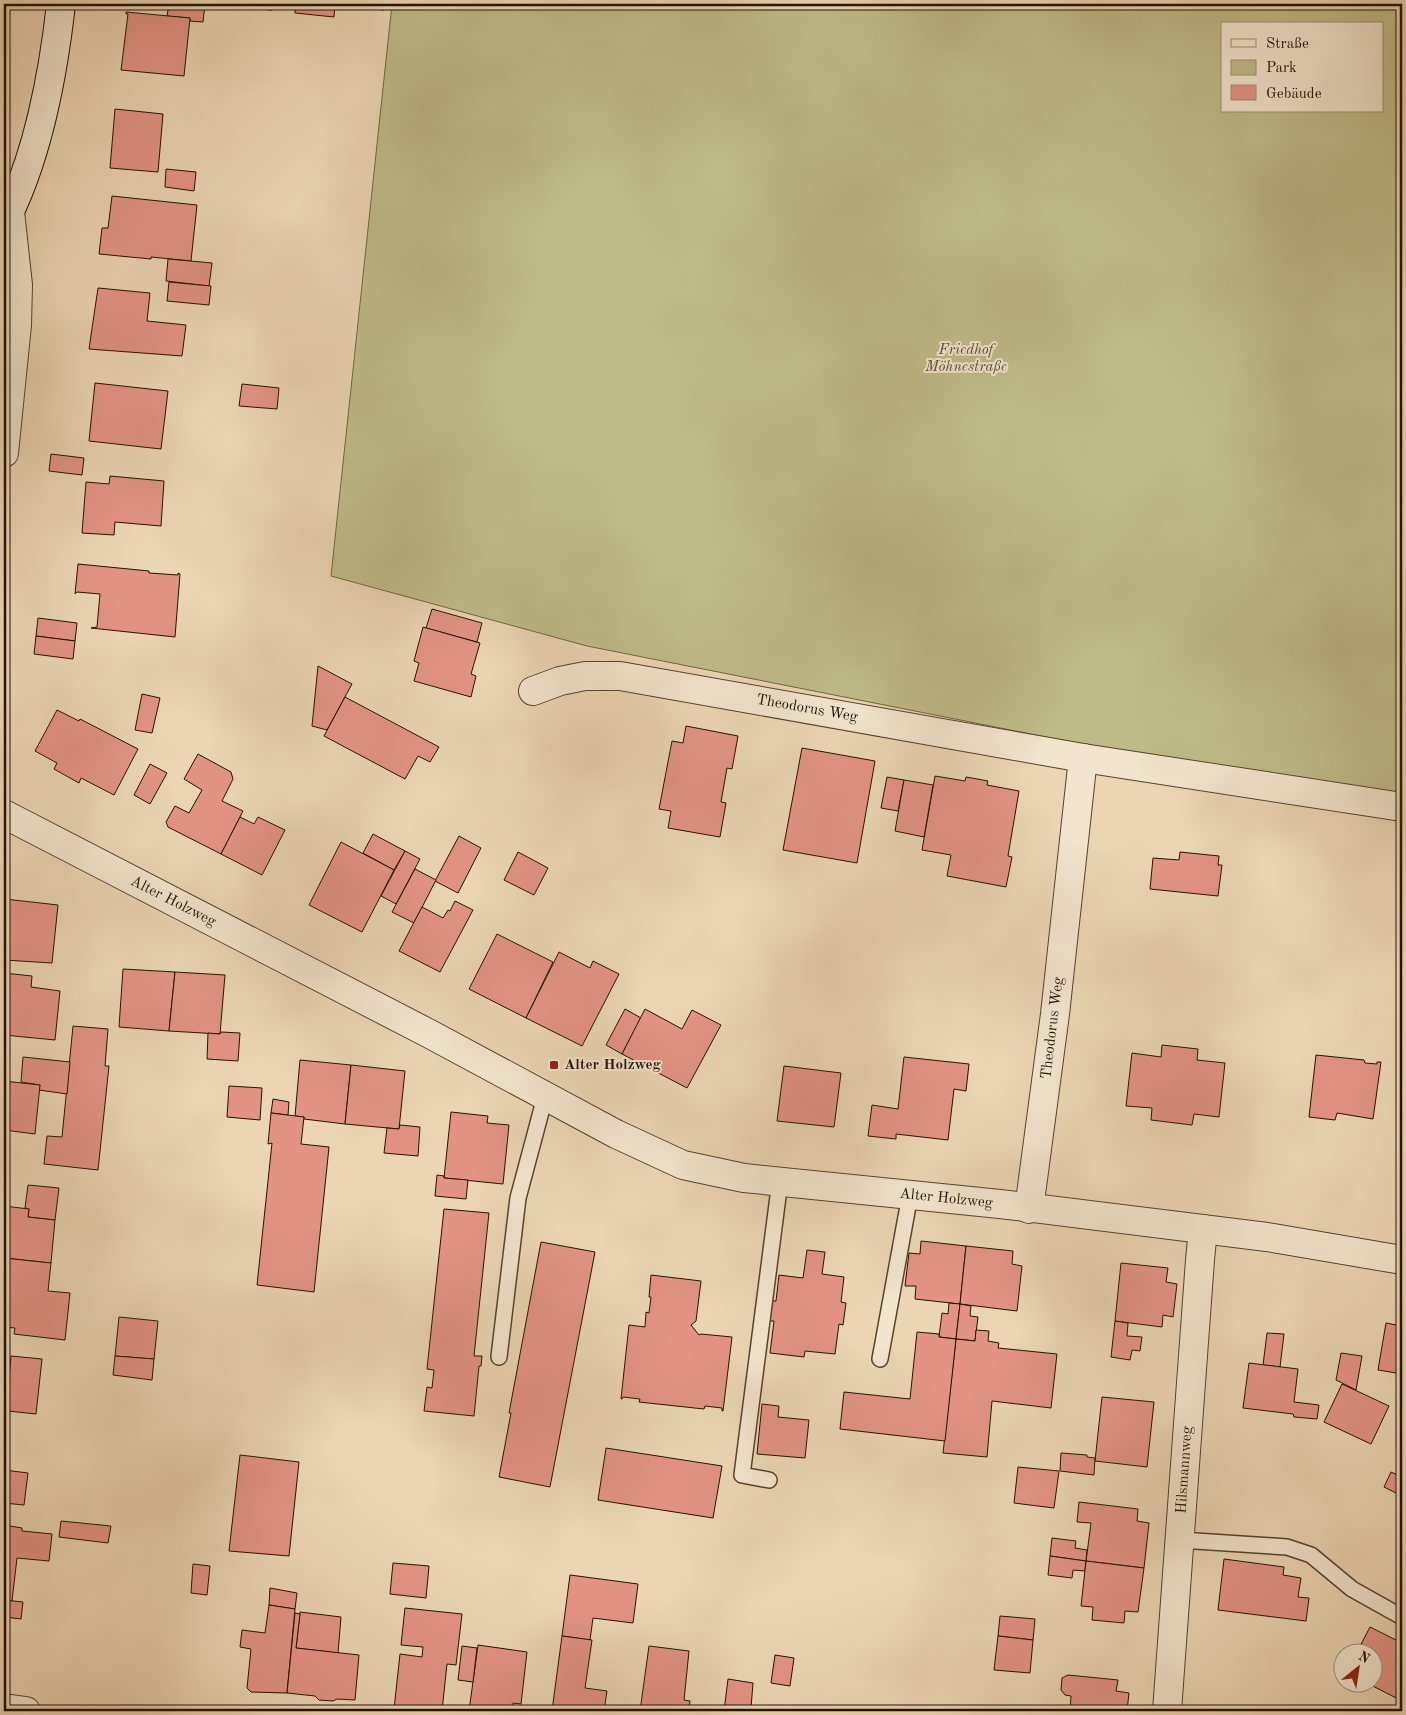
<svg xmlns="http://www.w3.org/2000/svg" width="1406" height="1715" font-family="'Old Standard TT',serif">
  <rect width="100%" height="100%" fill="#ebd5b2"/>
  <filter id="stains"><feTurbulence type="fractalNoise" baseFrequency=".004" numOctaves="4"/><feColorMatrix values="0 0 0 0 .2 0 0 0 0 .09 0 0 0 0 .02 0 0 0 .5 -.17"/></filter>
  <radialGradient id="worn" r=".72"><stop offset=".6" stop-color="#630" stop-opacity="0"/><stop offset="1" stop-color="#630" stop-opacity=".3"/></radialGradient>
  <path fill="#bebb88" stroke="#706644" fill-rule="evenodd" d="M392,4h1010v796l-346,-61 -469,-93 -256,-70zM1222,24h160v87h-160z"/>
  <g fill="#e39384" stroke="#231201">
    <path d="M169,4h36l-2,18 -13,-1v-3l-23,-2z"/>
    <path d="M269,4h66l-1,13 -39,-4v-4l-23,-2v3h-4z"/>
    <path d="M348,4h37l-1,6 -36,-4z"/>
    <path d="M126,12l64,6 -6,58 -63,-6 7,-56h-2z"/>
    <path d="M115,109l48,5 -5,58 -48,-4z"/>
    <path d="M166,169l30,3 -2,19 -29,-4z"/>
    <path d="M112,196l85,9 -6,56 -40,-4v2l-52,-5 3,-26h6z"/>
    <path d="M168,259l44,4 -3,23 -43,-5z"/>
    <path d="M169,282l42,4 -2,19 -42,-4z"/>
    <path d="M98,288l52,5 -3,28 39,4 -4,31 -93,-7z"/>
    <path d="M95,383l73,8 -7,58 -72,-8z"/>
    <path d="M242,384l37,4 -2,21 -38,-3z"/>
    <path d="M51,454l33,4 -2,17 -33,-4z"/>
    <path d="M110,476l54,5 -3,45 -46,-4 -1,13 -32,-2 4,-51 23,2z"/>
    <path d="M78,564l71,7v2l29,2v-2l2,1 -5,63 -84,-9 6,-1 3,-33 -23,-2 -2,2z"/>
    <path d="M432,609l50,14 -5,19 -51,-14z"/>
    <path d="M38,618l39,5 -2,18 -39,-5z"/>
    <path d="M423,627l57,16 -9,31 5,2 -5,21 -57,-16 5,-18 -5,-2z"/>
    <path d="M36,636l39,5 -2,18 -39,-5z"/>
    <path d="M318,666l34,18 -25,46 -15,-4z"/>
    <path d="M142,694l18,4 -8,35 -17,-3z"/>
    <path d="M345,697l94,50 -9,15 -12,-6 -13,23 -81,-43z"/>
    <path d="M57,710l22,11 1,-2 58,30 -24,46 -33,-17 -2,5 -25,-14 3,-6 -22,-12z"/>
    <path d="M686,726l52,10 -6,33 -5,-1 -6,34 5,1 -6,34 -52,-9 3,-17 -12,-2 13,-68 11,2z"/>
    <path d="M802,748l73,13 -18,102 -74,-13z"/>
    <path d="M198,754l33,18 2,7 -11,22 21,10 -22,43 -53,-27 -2,-5 9,-16 14,7 13,-23 -18,-11z"/>
    <path d="M150,764l17,9 -17,31 -16,-9z"/>
    <path d="M935,776l30,5 1,-4 22,4 -1,4 32,6 -11,65 4,1 -6,30 -59,-11 4,-21 -29,-5z"/>
    <path d="M887,777l17,3 -6,31 -17,-3z"/>
    <path d="M904,780l29,5 -9,52 -29,-6z"/>
    <path d="M240,817l14,7 4,-7 27,13 -23,45 -41,-21z"/>
    <path d="M373,834l32,17 -11,19 -31,-17z"/>
    <path d="M459,836l22,12 -23,45 -23,-12z"/>
    <path d="M341,842l53,28 -32,62 -53,-27z"/>
    <path d="M405,851l15,8 -24,45 -15,-8z"/>
    <path d="M518,852l30,16 -14,27 -30,-15z"/>
    <path d="M1180,852l39,4 -1,9h4l-4,31 -68,-7 3,-31 26,2z"/>
    <path d="M415,869l21,11 -22,43 -22,-11z"/>
    <path d="M5,899l53,6 -6,58 -48,-3z"/>
    <path d="M455,901l18,9 -33,62 -41,-21 23,-44 21,11 5,-8 2,1z"/>
    <path d="M497,934l56,28 -27,56 -57,-29z"/>
    <path d="M559,952l31,16 3,-7 26,13 -37,72 -56,-28z"/>
    <path d="M123,969l52,3 -6,59 -50,-4z"/>
    <path d="M175,972l50,3 -5,59 -51,-3z"/>
    <path d="M4,973l28,3 -1,11 29,4 -5,49 -51,-5z"/>
    <path d="M625,1009l16,9 -19,36 -16,-9z"/>
    <path d="M645,1009l37,20 10,-19 29,15 -34,63 -65,-34z"/>
    <path d="M73,1026l35,3 -3,37h4l-11,104 -54,-6 3,-28 15,1z"/>
    <path d="M221,1032l19,1 -2,28 -31,-2 1,-26 12,1z"/>
    <path d="M1162,1045l36,4 -1,11 28,3 -6,54 -25,-3 -2,11 -41,-5 1,-12 -26,-2 6,-53 29,4z"/>
    <path d="M1316,1055l48,5 1,3 12,1v-2h4l-8,57 -36,-6 -2,7 -26,-3z"/>
    <path d="M23,1057l47,5 -3,32 -28,-4 1,-5 -19,-3z"/>
    <path d="M904,1057l65,7 -3,27 -12,-2 -6,51 -52,-6v5l-28,-3 4,-31 26,4z"/>
    <path d="M300,1060l51,5 -6,59 -41,-5v-2l-9,-1z"/>
    <path d="M351,1065l54,6 -6,58 -54,-5z"/>
    <path d="M784,1066l57,7 -7,54 -57,-6z"/>
    <path d="M4,1081l36,4 -5,49 -31,-4z"/>
    <path d="M229,1086l33,2 -2,32 -33,-3z"/>
    <path d="M273,1099l16,3 -1,13 -17,-2z"/>
    <path d="M451,1112l37,4 -1,7 22,2 -6,59 -59,-6z"/>
    <path d="M271,1113l33,4 -3,27 28,3 -15,145 -57,-7 15,-142 -4,1z"/>
    <path d="M400,1125l20,2 -2,29 -34,-3 3,-25 12,1z"/>
    <path d="M437,1175l7,1v2l24,2 -2,19 -31,-3z"/>
    <path d="M28,1185l31,3 -4,32 -27,-3 1,-8 -4,-1z"/>
    <path d="M4,1206l25,3 -1,8 27,3 -4,43 -47,-5z"/>
    <path d="M444,1209l45,4 -15,143h8l-1,10h-2l-5,50 -50,-5 3,-24 5,1 2,-18 -7,-1z"/>
    <path d="M921,1241l45,5 -6,58 -45,-5 1,-13h-11l4,-33 11,1z"/>
    <path d="M541,1242l54,10 -45,235 -51,-10 12,-64h-2z"/>
    <path d="M966,1246l47,5 -1,13 10,2 -5,45 -57,-7z"/>
    <path d="M807,1250l18,2 -3,22 22,3 -3,25 5,1 -3,22 -4,-1 -4,30 -30,-3 -1,6 -34,-4 4,-32h-4l2,-20h4l3,-26 24,3z"/>
    <path d="M4,1258l47,5 -3,28 22,2 -5,47 -51,-6 1,-6 -11,-1z"/>
    <path d="M1121,1263l47,5 -2,14 11,2 -4,33 -10,-2 -1,12 -47,-6z"/>
    <path d="M651,1275l50,6 -5,40 -5,4 8,10 2,-1 31,3 -9,74h-1v-3l-17,-2 -1,3 -65,-7 1,-3 -17,-2 -1,2h-1l8,-74 16,2 1,-15 3,1 2,-16h-2z"/>
    <path d="M949,1303l11,1 -4,35 -17,-2 3,-24 6,1z"/>
    <path d="M960,1304l11,2 -1,10 8,1 -3,24 -19,-2z"/>
    <path d="M119,1317l39,4 -4,38 -39,-3z"/>
    <path d="M1115,1321l13,2 -1,13 15,1 -2,14 -8,-1 -2,10 -19,-3z"/>
    <path d="M1386,1323l16,3v48l-24,-4z"/>
    <path d="M976,1330l13,1 -1,10 11,2 -1,5 59,6 -6,54 -59,-7 -5,56 -44,-4 13,-114 19,2z"/>
    <path d="M917,1332l22,2v3l17,2 -11,102 -105,-12 4,-37 66,7z"/>
    <path d="M1267,1333l17,1 -4,33 -17,-2z"/>
    <path d="M1341,1353l21,3 -6,34 -20,-10z"/>
    <path d="M11,1356l31,3 -6,55 -28,-3 -2,19 -2,-1v-51h5z"/>
    <path d="M115,1356l39,3 -2,21 -39,-5z"/>
    <path d="M1249,1363l49,6 -4,33 25,3 -2,14 -23,-2 -1,-3 -50,-6z"/>
    <path d="M1342,1384l47,22 -18,38 -47,-22z"/>
    <path d="M1102,1397l52,5 -7,65 -52,-6z"/>
    <path d="M762,1404l17,2 -1,11 31,3 -4,38 -48,-4z"/>
    <path d="M606,1448l116,18 -9,52 -115,-18z"/>
    <path d="M1061,1453l26,2v2l8,1 -1,17 -34,-4z"/>
    <path d="M240,1455l59,7 -10,94 -60,-5z"/>
    <path d="M1018,1467l41,4 -5,37 -40,-5z"/>
    <path d="M4,1470l24,3 -4,32 -20,-2z"/>
    <path d="M1391,1472l11,5v19l-18,-9z"/>
    <path d="M1079,1502l59,7 -1,12 12,2 -5,45 -58,-7 5,-38 -14,-1z"/>
    <path d="M61,1521l50,5 -3,17 -49,-6z"/>
    <path d="M4,1525l18,3v3l30,3 -3,27 -32,-3 -5,43 -8,-1z"/>
    <path d="M1052,1538l24,3 -1,7 12,2 -1,11 -36,-5z"/>
    <path d="M1050,1556l36,5 -1,10 -12,-1 -1,8 -24,-3z"/>
    <path d="M1224,1559l60,8 -1,8 18,3 -3,19 11,1 -3,23 -88,-11z"/>
    <path d="M1086,1561l58,7 -6,44 -13,-1 -1,12 -32,-3 1,-13 -12,-1z"/>
    <path d="M393,1563l36,3 -3,32 -36,-4z"/>
    <path d="M193,1564l17,2 -3,29 -16,-2z"/>
    <path d="M570,1575l68,9 -5,39 -40,-5 -3,22 -28,-4z"/>
    <path d="M270,1588l27,5 -2,16 -26,-4z"/>
    <path d="M4,1600l19,2 -2,17 -17,-2z"/>
    <path d="M269,1605l26,4 -8,84 -36,-1 -4,-4 4,-39 -11,-2 2,-17 23,3z"/>
    <path d="M405,1608l57,6 -6,51 -9,-1 -5,47h-23l-25,-2 6,-55 22,3 1,-10 -22,-2z"/>
    <path d="M300,1612l41,5 -3,36 -42,-5z"/>
    <path d="M295,1613l5,1 -4,34 63,7 -4,45 -18,-1 -4,2 -14,-1 -4,-4 -28,-3z"/>
    <path d="M1000,1616l35,3 -2,21 -35,-4z"/>
    <path d="M1370,1627l32,16v58l-37,-19h9v-30h-17z"/>
    <path d="M562,1636l30,4 -7,48 22,3 -3,20h-52z"/>
    <path d="M998,1636l35,4 -3,33 -36,-3z"/>
    <path d="M478,1645l49,7 -6,52 -8,-1 -1,8h-43z"/>
    <path d="M462,1646l15,2 -4,34 -15,-2z"/>
    <path d="M649,1646l40,5 -5,49 6,1 -1,10h-49z"/>
    <path d="M775,1655l19,3 -4,28 -19,-3z"/>
    <path d="M1068,1675l50,5 -2,11 13,2 -2,18h-57l1,-15 -6,-1 -4,-5 1,-12z"/>
    <path d="M728,1679l25,4 -2,25 20,3h-47z"/>
  </g>
  <g fill="none" stroke-linecap="round" stroke-linejoin="round">
    <defs>
      <g id="lane">
        <path d="M499,1357l19,-159 27,-101"/>
        <path d="M880,1359l30,-164"/>
        <path d="M769,1480l-27,-5 38,-294"/>
        <path d="M1180,1540l107,7 24,8 41,34 50,28"/>
      </g>
      <g id="street">
        <path d="M4,453l13,-128 1,-40 -8,-73"/>
        <path d="M533,691l27,-10 25,-5h35l463,82 319,49"/>
        <path d="M4,814l424,219 188,101 67,31 61,13 256,26 267,33 135,23"/>
        <path d="M1029,1209l26,-195 28,-256"/>
        <path d="M4,1708l22,3"/>
        <path d="M1167,1711l33,-451 3,-31"/>
      </g>
      <path id="secondary" d="M4,223c34,-65 49,-147 57,-219"/>
    </defs>
    <use href="#lane" stroke="#55432d" stroke-width="18"/>
    <use href="#street" stroke="#55432d" stroke-width="30"/>
    <use href="#secondary" stroke="#231201" stroke-width="30"/>
    <use href="#lane" stroke="#f2e4cd" stroke-width="15"/>
    <use href="#street" stroke="#f2e4cd" stroke-width="28"/>
    <use href="#secondary" stroke="#f2e4cd" stroke-width="28"/>
  </g>
  <rect fill="#8f2418" stroke="#f2e4cd" stroke-width="2" x="549" y="1060" width="10" height="10" rx="2.5"/>
  <g text-anchor="middle" dominant-baseline="central" stroke-width="4" stroke-linejoin="round" paint-order="stroke">
    <g font-size="15" font-style="italic" fill="#594d30" stroke="#f2e4cd">
      <text x="966" y="350">Friedhof<tspan x="966" dy="17">Möhnestraße</tspan></text>
    </g>
    <g font-size="15" fill="#231201" stroke="#f2e4cd">
      <text transform="translate(807 709) rotate(10)">Theodorus Weg</text>
      <text transform="translate(173 902) rotate(27)">Alter Holzweg</text>
      <text transform="translate(1053 1028) rotate(-83)">Theodorus Weg</text>
      <text transform="translate(946 1199) rotate(6)">Alter Holzweg</text>
      <text transform="translate(1185 1470) rotate(-86)">Hilsmannweg</text>
    </g>
    <g font-size="15" font-weight="bold" fill="#231201" stroke="#f2e4cd" text-anchor="start">
      <text x="564" y="1065">Alter Holzweg</text>
    </g>
  </g>
  <rect width="1406" height="1715" fill="none" stroke="#ebd5b2" stroke-width="20"/>
  <rect x="5" y="5" width="1396" height="1705" fill="none" stroke="#231201" stroke-width="2.5"/>
  <rect x="10" y="10" width="1386" height="1695" fill="none" stroke="#231201"/>
  <rect x="1221" y="22" width="162" height="90" fill="#f2e4cd" stroke="#9f907b"/>
  <rect x="1231" y="39" width="25" height="8" fill="#f2e4cd" stroke="#9f907b"/>
  <text x="1266" y="48" font-size="15" fill="#231201">Straße</text>
  <rect x="1231" y="60" width="25" height="15" fill="#bebb88" stroke="#9f907b"/>
  <text x="1266" y="72" font-size="15" fill="#231201">Park</text>
  <rect x="1231" y="85" width="25" height="15" fill="#e39384" stroke="#9f907b"/>
  <text x="1266" y="98" font-size="15" fill="#231201">Gebäude</text>
  <g transform="translate(1358 1668) rotate(30)"><circle r="24" fill="#f2e4cd" stroke="#9f907b"/>
  <path d="M0-4L9 19L0 12L-9 19Z" fill="#8f2418"/>
  <text y="-8" font-size="14" font-weight="bold" text-anchor="middle" fill="#231201">N</text>
  </g>
  <rect width="100%" height="100%" filter="url(#stains)"/>
  <rect width="100%" height="100%" fill="url(#worn)"/>
</svg>
